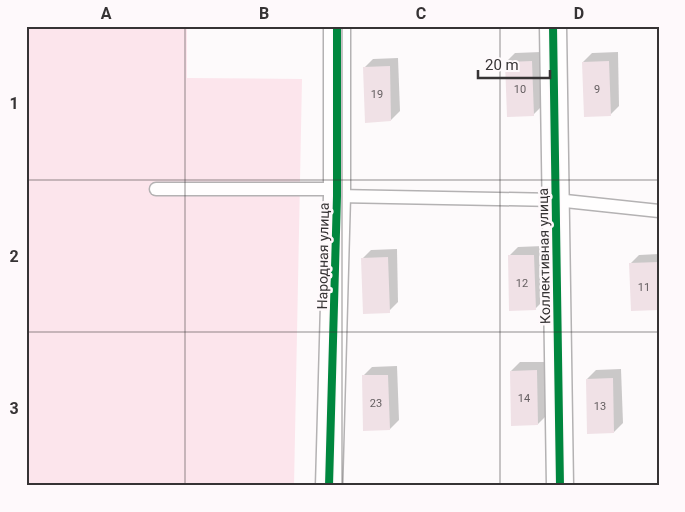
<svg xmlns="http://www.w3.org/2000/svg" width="685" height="512" font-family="Roboto,sans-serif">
  <rect width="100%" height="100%" fill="#fdfafb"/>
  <path fill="#fce5ec" d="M26,26h159l2,2v50l115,1 -8,407h-268z"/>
  <g fill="#0003">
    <path d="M541,52l1,54 -9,9 -27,-53 9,-9z"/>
    <path d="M618,52l1,54 -9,9 -27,-53 9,-9z"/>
    <path d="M398,58l2,53 -9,9 -27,-52 9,-9z"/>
    <path d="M543,246l1,54 -9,9 -26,-53 9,-9z"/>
    <path d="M397,249l1,53 -9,9 -27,-52 9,-9z"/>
    <path d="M659,254v55l-29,-45 9,-9z"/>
    <path d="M520,362h25l2,53 -9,9 -27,-53z"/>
    <path d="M397,366l2,54 -9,9 -27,-53 9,-9z"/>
    <path d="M621,369l2,54 -9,9 -27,-53 9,-9z"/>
  </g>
  <g fill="#f0e1e6">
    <path d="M532,61l2,55 -27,1 -2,-55z"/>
    <path d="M609,61l2,55 -27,1 -2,-55z"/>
    <path d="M390,66l1,55 -26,2 -2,-56z"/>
    <path d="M508,255h26l2,55 -27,1z"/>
    <path d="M388,257l2,56 -27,1 -2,-56z"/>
    <path d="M659,262v48l-28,1 -2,-48z"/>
    <path d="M537,370l1,55 -27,1 -1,-55z"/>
    <path d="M362,375h26l2,55 -27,1z"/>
    <path d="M613,378l1,55 -27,1 -1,-55z"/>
  </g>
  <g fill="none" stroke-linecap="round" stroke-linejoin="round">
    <defs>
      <g id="service">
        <path d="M156,189h181"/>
        <path d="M337,196l219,4 103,11"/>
      </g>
      <g id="minor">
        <path d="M553,26l7,460"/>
        <path d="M329,486l8,-290v-170"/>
      </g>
    </defs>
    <use href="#service" stroke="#b4b2b3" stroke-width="15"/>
    <use href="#minor" stroke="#b4b2b3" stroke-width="29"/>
    <use href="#service" stroke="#fffefe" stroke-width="12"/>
    <use href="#minor" stroke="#fffefe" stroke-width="26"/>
    <defs>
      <g id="cycleway">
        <path d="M553,26l7,460"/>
        <path d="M329,486l8,-290v-170"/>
      </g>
    </defs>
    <use href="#cycleway" stroke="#fef9fb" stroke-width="11"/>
    <use href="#cycleway" stroke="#00873e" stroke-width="8"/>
  </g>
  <path fill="none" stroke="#363334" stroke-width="1" stroke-opacity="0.55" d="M185,26v460M342,26v460M500,26v460M26,180h633M26,332h633"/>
  <g text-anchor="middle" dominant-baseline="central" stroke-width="5" stroke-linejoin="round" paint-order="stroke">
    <g font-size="11" fill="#645e60">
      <text x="520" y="89">10</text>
      <text x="597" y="89">9</text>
      <text x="377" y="94">19</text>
      <text x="522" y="283">12</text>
      <text x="644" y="287">11</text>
      <text x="524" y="398">14</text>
      <text x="376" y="403">23</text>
      <text x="600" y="406">13</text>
    </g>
    <g font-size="14" fill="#363334" stroke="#fef9fb">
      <text transform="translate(323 256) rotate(-89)">Народная улица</text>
      <text transform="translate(544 256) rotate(-91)">Коллективная улица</text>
    </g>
  </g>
  <rect width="685" height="512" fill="none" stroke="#fef9fb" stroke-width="55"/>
  <path d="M478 70v8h72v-8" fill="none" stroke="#363334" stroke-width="2.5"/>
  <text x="485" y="70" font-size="15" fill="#363334" stroke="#fef9fb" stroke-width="4" paint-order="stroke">20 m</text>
  <rect x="28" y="28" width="630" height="456" fill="none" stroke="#363334" stroke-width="2"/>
  <g font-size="16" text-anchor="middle" font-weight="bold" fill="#363334">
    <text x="106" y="19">A</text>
    <text x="264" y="19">B</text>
    <text x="421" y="19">C</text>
    <text x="579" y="19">D</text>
    <text x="14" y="109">1</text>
    <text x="14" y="262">2</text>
    <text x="14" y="414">3</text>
  </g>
</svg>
